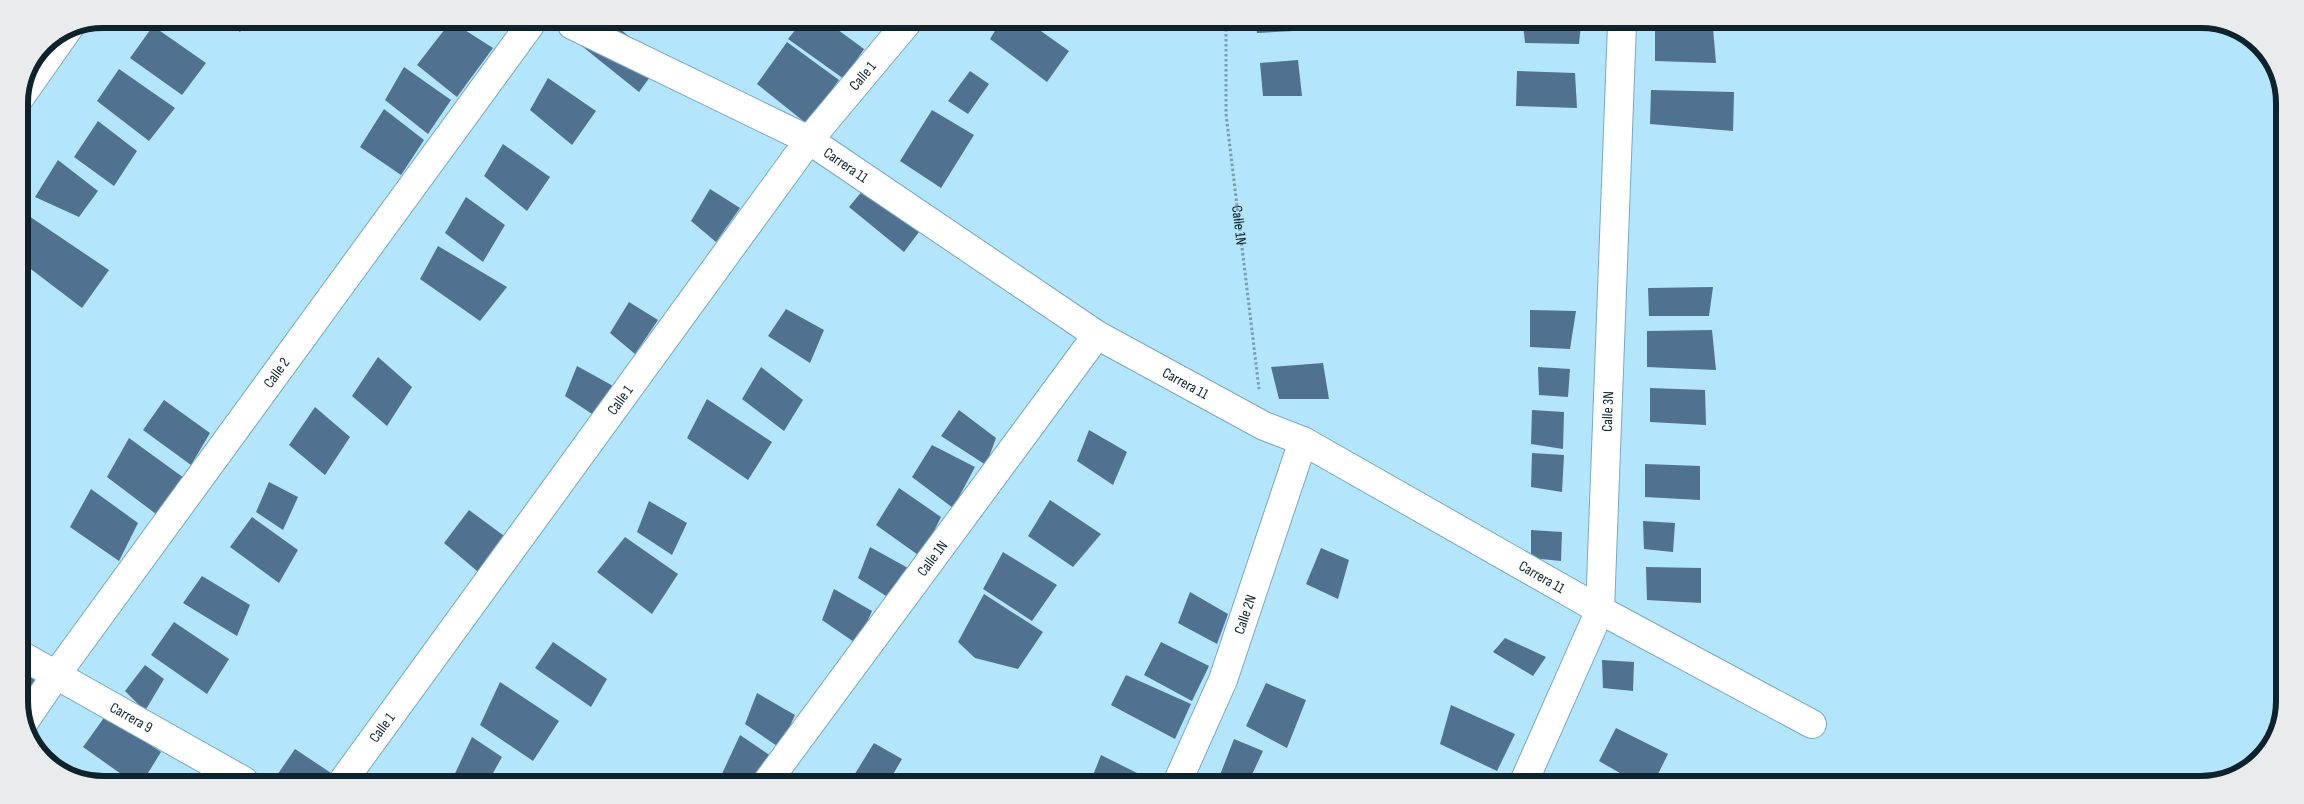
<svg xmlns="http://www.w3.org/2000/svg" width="2304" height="804" font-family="'Sofia Sans Condensed',sans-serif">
  <rect width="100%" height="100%" fill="#b3e5fd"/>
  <g fill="#517190">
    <path d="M800,24h30l34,25 -20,30 -56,-40z"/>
    <path d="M999,24h32l38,27 -22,31 -57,-43z"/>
    <path d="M1256,24h55l1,6 -55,3z"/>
    <path d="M1523,24h58l-2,20 -54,-1z"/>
    <path d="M231,25h14l-5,7z"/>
    <path d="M448,25h9l36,23 -36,49 -40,-32z"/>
    <path d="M586,25h29l46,37 -22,30 -66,-53z"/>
    <path d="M153,26l53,37 -24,32 -52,-37z"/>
    <path d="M1655,26l58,2 3,35 -61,-2z"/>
    <path d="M787,42l52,38 -32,44 -50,-40z"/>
    <path d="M1298,60l4,36h-39l-3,-33z"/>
    <path d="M404,67l47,33 -23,34 -43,-34z"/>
    <path d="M119,69l56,39 -26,33 -52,-40z"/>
    <path d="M970,71l19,13 -21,30 -20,-13z"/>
    <path d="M1517,71l58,2 2,35 -61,-2z"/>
    <path d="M548,78l48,33 -24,34 -42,-35z"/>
    <path d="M1651,90l83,2 -1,39 -83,-7z"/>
    <path d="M384,109l40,31 -23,35 -41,-28z"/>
    <path d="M932,110l42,25 -33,53 -41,-27z"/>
    <path d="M98,121l39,30 -23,35 -40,-29z"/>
    <path d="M503,144l47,33 -23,34 -43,-35z"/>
    <path d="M58,160l40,31 -19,26 -44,-20z"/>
    <path d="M872,179l50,49 -18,24 -55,-45z"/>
    <path d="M710,189l30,19 -24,34 -25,-21z"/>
    <path d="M466,197l39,28 -22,37 -38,-29z"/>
    <path d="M23,212l86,58 -27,38 -63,-48v-42z"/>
    <path d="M438,246l69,41 -27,34 -60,-42z"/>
    <path d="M1713,287l-4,29h-60l-1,-28z"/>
    <path d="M629,302l29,18 -23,34 -25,-21z"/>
    <path d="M786,309l38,21 -14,33 -42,-27z"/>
    <path d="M1530,310l46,1 -6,38 -40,-2z"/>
    <path d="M1712,330l4,40 -69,-3v-36z"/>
    <path d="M378,357l34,30 -25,39 -35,-30z"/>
    <path d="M1323,363l6,36h-50l-8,-32z"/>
    <path d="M577,366l38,21 -14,33 -36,-24z"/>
    <path d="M761,367l42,33 -19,31 -42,-32z"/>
    <path d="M1538,367l32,2 -2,28 -29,-2z"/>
    <path d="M1650,388l55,2 1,35 -56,-3z"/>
    <path d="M707,399l65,43 -24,38 -61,-42z"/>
    <path d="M164,400l46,33 -19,32 -48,-35z"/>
    <path d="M315,407l35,30 -25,38 -36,-30z"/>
    <path d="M959,410l37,28 -10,27 -45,-29z"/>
    <path d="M1532,410l32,2 -1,37 -32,-5z"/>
    <path d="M1089,430l38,22 -14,33 -36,-24z"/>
    <path d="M129,438l55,40 -24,39 -53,-40z"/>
    <path d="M932,445l43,22 -22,41 -41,-31z"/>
    <path d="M1532,453l32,2 -2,37 -31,-5z"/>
    <path d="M1645,464l55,2v34l-55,-3z"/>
    <path d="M269,482l29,15 -15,33 -27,-18z"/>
    <path d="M899,488l42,29 -20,40 -45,-32z"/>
    <path d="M91,489l47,34 -19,38 -49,-34z"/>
    <path d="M1050,500l51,34 -28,33 -45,-31z"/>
    <path d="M649,501l38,22 -15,32 -35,-23z"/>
    <path d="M469,510l53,39 -26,38 -52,-44z"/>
    <path d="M252,517l46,33 -19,33 -49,-36z"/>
    <path d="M1643,521l32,2 -2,29 -29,-3z"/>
    <path d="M1531,530l31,2 -1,29 -30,-3z"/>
    <path d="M625,537l53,37 -26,40 -55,-42z"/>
    <path d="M870,547l38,21 -14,33 -36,-23z"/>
    <path d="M1321,548l28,12 -11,39 -32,-15z"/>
    <path d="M1003,552l54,33 -25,36 -49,-32z"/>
    <path d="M1646,567l55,1v35l-54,-3z"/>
    <path d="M202,576l48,29 -13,31 -54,-33z"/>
    <path d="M834,589l38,22 -15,33 -35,-24z"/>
    <path d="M1190,592l38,22 -11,30 -39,-21z"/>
    <path d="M984,594l59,38 -25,37 -43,-11 -17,-16z"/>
    <path d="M174,622l55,37 -22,35 -56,-39z"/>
    <path d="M1505,638l41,19 -13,19 -40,-24z"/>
    <path d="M553,642l54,37 -16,28 -56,-39z"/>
    <path d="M1161,642l48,24 -17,35 -48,-26z"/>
    <path d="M1602,660l32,2 -1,29 -30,-3z"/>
    <path d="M145,665l19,14 -19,32 -20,-20z"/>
    <path d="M19,669l20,14 -20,24z"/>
    <path d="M1126,675l65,29 -16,35 -64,-34z"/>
    <path d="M500,682l59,39 -26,40 -53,-36z"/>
    <path d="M1266,683l40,17 -19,48 -41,-22z"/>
    <path d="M757,693l38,22 -15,33 -35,-24z"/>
    <path d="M1451,705l64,29 -18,37 -57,-27z"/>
    <path d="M106,715l55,37 -18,29h-12l-48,-34z"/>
    <path d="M1616,728l52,26 -15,30h-14l-40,-23z"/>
    <path d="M740,735l31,21 -16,26h-29l-6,-4z"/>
    <path d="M472,737l30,20 -14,25h-34l-2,-2z"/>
    <path d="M1234,739l29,12 -15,32h-8l-20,-8z"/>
    <path d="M874,743l28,16 -14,24h-27l-8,-6z"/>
    <path d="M295,749l48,32h-70z"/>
    <path d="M1101,755l56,28h-67z"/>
    <path d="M681,774l15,8h-18z"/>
    <path d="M1592,777l13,7h-17z"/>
  </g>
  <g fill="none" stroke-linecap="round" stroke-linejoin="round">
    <defs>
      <g id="minor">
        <path id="s2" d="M572,25l237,115 288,195 167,91 39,15 297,169 212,114"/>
        <path d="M19,99l52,-74"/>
        <path id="s3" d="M19,654l225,127"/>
        <path id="s4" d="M24,722l32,-47 474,-650"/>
        <path id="s5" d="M343,781l466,-641 97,-116"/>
        <path id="s6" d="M767,782l330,-447"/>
        <path id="s7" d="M1177,783l46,-103 80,-239"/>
        <path id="s8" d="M1523,784l77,-174 22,-586"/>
      </g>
    </defs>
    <use href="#minor" stroke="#79a9c0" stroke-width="30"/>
    <path stroke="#769db0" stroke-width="3" stroke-dasharray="2.5 2.5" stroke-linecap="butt" id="s1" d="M1226,24v90l33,275"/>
    <use href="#minor" stroke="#fff" stroke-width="28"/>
  </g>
  <g text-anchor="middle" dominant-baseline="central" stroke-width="4" stroke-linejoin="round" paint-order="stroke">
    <g font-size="15" fill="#0e222b" stroke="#fdfdfd">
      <text stroke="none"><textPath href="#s5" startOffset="876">Calle 1</textPath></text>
      <text stroke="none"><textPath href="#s2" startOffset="308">Carrera 11</textPath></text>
      <text stroke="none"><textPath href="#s1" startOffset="202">Calle 1N</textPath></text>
      <text stroke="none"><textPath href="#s4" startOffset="431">Calle 2</textPath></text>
      <text stroke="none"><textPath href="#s2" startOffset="712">Carrera 11</textPath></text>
      <text stroke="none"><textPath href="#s5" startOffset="471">Calle 1</textPath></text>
      <text stroke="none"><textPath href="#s8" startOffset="389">Calle 3N</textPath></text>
      <text stroke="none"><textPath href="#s6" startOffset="278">Calle 1N</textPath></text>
      <text stroke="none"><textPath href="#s2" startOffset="1118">Carrera 11</textPath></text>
      <text stroke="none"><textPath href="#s7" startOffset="182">Calle 2N</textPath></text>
      <text stroke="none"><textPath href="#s3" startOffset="129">Carrera 9</textPath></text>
      <text stroke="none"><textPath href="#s5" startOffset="66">Calle 1</textPath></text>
    </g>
  </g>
  <path d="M0 0H2304V804H0ZM103 28H2201A75 75 0 0 1 2276 103V701A75 75 0 0 1 2201 776H103A75 75 0 0 1 28 701V103A75 75 0 0 1 103 28Z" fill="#eaebec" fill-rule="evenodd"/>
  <path fill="none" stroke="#0e222b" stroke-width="6" d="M103 28H2201A75 75 0 0 1 2276 103V701A75 75 0 0 1 2201 776H103A75 75 0 0 1 28 701V103A75 75 0 0 1 103 28Z"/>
</svg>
